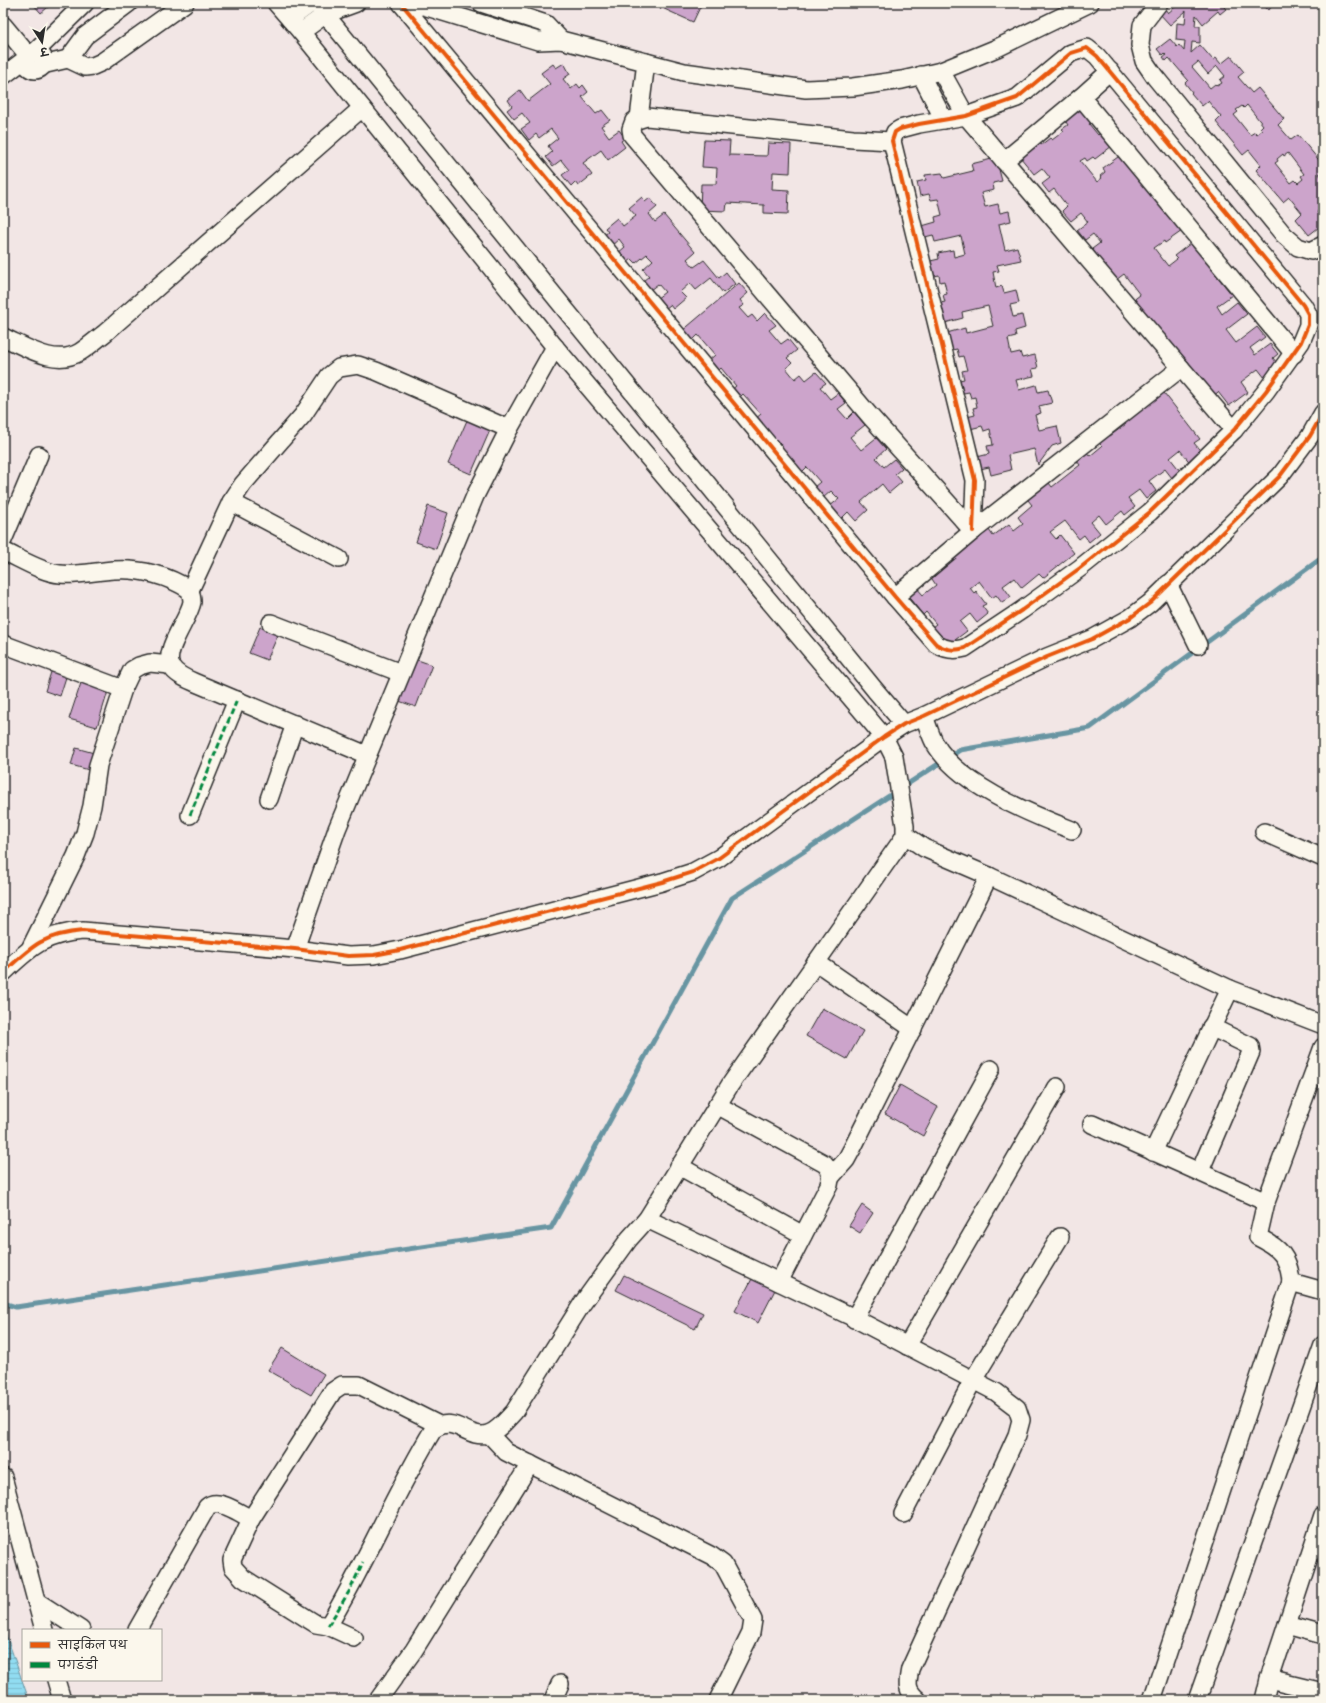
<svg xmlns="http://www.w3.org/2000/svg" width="1326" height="1703" font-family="'Balsamiq Sans','Playpen Sans Deva',sans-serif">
  <defs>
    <pattern id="water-rules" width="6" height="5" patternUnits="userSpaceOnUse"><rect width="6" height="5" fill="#91dcf1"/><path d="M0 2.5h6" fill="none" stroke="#7dbdcf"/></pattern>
  </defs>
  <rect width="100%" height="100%" fill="#f2e6e5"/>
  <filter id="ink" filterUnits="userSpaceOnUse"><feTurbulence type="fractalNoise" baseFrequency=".025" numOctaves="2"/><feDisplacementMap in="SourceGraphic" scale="8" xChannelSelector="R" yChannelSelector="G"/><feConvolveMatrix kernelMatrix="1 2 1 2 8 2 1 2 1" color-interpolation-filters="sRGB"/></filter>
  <g filter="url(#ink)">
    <path fill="url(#water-rules)" stroke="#6895a2" d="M3,1626l26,74h-26z"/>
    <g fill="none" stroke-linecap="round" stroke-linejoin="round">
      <path stroke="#6895a2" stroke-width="5" d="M3,1303l13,4 535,-79 181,-330 228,-148 130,-22 233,-171"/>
    </g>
    <g fill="#cca4cb" stroke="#2b2b2b" fill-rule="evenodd">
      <path d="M32,3h21l-12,10z"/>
      <path d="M651,3h51l-9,19z"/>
      <path d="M1180,3h24l2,1 1,-1h13l6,6 -6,5 -2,-3 -15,13 -7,-9 -1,11h5v17l-8,-1 -1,11 9,-8 13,15 3,-2 5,6 10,-8 13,16 -6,5 14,16 6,-5 26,31 -6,6 13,15 7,-5 25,30v5l-4,4 4,5v28l-6,5 6,8v4l-14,11 -13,-16 6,-6 -13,-16 -6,5 -27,-32 5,-5 -12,-15 -6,5 -27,-33 5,-5 -13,-16 -6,5 -11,-13 1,-1 -7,-9 3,-3 -19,-22 -3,3 -3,-4 3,-2 -2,-2 -2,2 -5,-6 13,-10 7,8 2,-2 5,6 1,-10 -9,-1 1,-17 8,1 1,-13 -16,14 -11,-12 6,-4 3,4zM1198,62l10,12 9,-8 8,10 -5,4 2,3 -5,3 -2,-2 -5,4 -18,-21zM1247,105l16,20 -3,3 2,2 -5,4 -2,-2 -5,3 -16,-20 4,-3 -2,-2 6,-4 2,2zM1288,153l16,21 -3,2 2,3 -5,4 -3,-3 -4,3 -16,-20 3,-2 -1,-2 6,-5 1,2z"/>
      <path d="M1259,3h15l-5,7z"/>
      <path d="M564,63l6,11 -7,5 8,10 6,-5 3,4 3,-3 5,7 -6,5 14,17 6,-4 8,10 -9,6 8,11 10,-7 6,8 -4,3 4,6 -17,13 -7,-10 -18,13 9,12 -14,11 -3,-4 -4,4 -9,-11 7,-5 -8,-10 -8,6 -7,-9 6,-5 -4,-6 10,-8 -7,-9 -12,9 -3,-4 -7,6 -8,-11 9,-6 -8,-10 -8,6 -7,-9 5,-4 -4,-6 12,-10 8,11 22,-17 -9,-11 12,-9 3,4z"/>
      <path d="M1078,104l19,15 -8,5 9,11 7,-6 11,14 -21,16 -2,-2 -6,4 -2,-3 -5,3 17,21 5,-4 -2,-2 5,-4 -2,-4 19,-14 60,77 -17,12 -1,-2 -10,7 14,18 9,-7 -3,-3 17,-13 41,52 -15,11 5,8 15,-12 10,12 -21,16 10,13 21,-16 8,10 -15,11 5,7 15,-11 8,10 -5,4 7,9 -15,11 -7,-9 -17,13 7,10 -19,14 -11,-14 -7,6 -79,-97 8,-6 -16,-21 -8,6 -24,-31 8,-6 -7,-9 -8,6 -8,-10 11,-8 -7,-9 -10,8 -9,-10 5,-5 -13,-17 -5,4 -7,-9 8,-6 -8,-10 -8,6 -18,-22 19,-15 6,8 9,-7 2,2 12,-9 -2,-2 6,-4 -6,-9z"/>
      <path d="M704,140l26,1 -1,14 38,1 1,-13 23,1 -1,29 -17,-1 -1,17 17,1 -1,24 -24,-1v-8l-37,-2 -1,8 -26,-1 1,-26h15l1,-16 -15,-1z"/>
      <path d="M996,158l6,23 -9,2 1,7 -13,3 4,14 13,-3 2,9 9,-2 2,10 -12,3 6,26 12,-3 4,13 -24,5 2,6 -6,1 3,16 6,-2 2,7 12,-3 3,13 -9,2 3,12 9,-2 3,13 -10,3 1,6 -8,2 3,15 9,-2 2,6 13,-3 3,13 -6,1 2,7 -18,4 3,10 17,-5 2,7 10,-2 4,13 -13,3 2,7 -6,2 4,15 18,-4 4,17 -9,3 -14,19 -4,-16 -26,6 3,15 -20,5 -2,-8 -9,2 -3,-12 12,-3 -2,-8 6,-1 -3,-16 -6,2 -2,-5 -16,4 -3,-12 12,-3 -2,-7 4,-1 -2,-10 -4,1 -2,-6 -11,2 -3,-13 9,-2 -2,-8 5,-1 -4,-14 -4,1 -2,-8 -10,2 -4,-17 22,-6 1,5 27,-7 -5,-20 -26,6 1,6 -22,6 -5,-20 9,-2 -2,-7 4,-1 -3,-13 -4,1 -1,-7 -9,2 -4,-15 13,-3 -1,-6 15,-3 1,7 11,-3 -4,-18 -26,6 -2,-7 -8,2 -3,-11 14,-4 -1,-5 7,-2 -4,-16 -7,1 -2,-6 -9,2 -3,-14 9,-2 -1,-5 17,-2 2,5 29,-7 -2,-7z"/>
      <path d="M642,197l3,5 5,-4 7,9 -8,7 6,8 9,-7 31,37 -8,7 7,8 10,-7 15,18 7,-6 9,12 -12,9 -12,-15 -15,12 -6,-7 -10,9 6,6 -13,11 -3,-4 -5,4 -9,-10 9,-7 -7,-8 -8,6 -7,-9 6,-5 -6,-7 10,-9 -6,-6 -11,9 -4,-4 -5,4 -9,-10 7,-6 -6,-8 -8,7 -8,-10 5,-4 -3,-4 12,-10 6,8 13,-10 -7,-8z"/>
      <path d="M739,283l9,10 -8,7 4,5 -5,3 9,10 4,-3 5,6 8,-8 11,12 -7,5 12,14 7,-5 9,11 -10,8 5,5 -6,5 9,11 6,-5 5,6 10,-8 10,11 -6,4 10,12 8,-6 8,10 -8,6 9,10 7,-7 11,13 -15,12 11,13 15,-12 10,11 -10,9 8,9 10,-8 8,9 -7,6 7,8 -13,11 -7,-9 -21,18 7,8 -12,11 -8,-9 -7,7 -11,-13 9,-7 -8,-8 -8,7 -9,-11 6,-5 -13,-15 -6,6 -46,-54 6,-5 -18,-20 -5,5 -7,-9 5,-4 -15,-18 -5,5 -9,-11 8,-7 -17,-20 -8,8 -9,-11z"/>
      <path d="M1161,389l39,50 -6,4 9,11 -12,10 -11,-14 -10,8 11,14 -9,6 -7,-9 -16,12 7,10 -10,8 -7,-9 -11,8 7,9 -10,8 -3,-4 -16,13 -7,-9 -8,7 9,11 -11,9 -5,-7 -5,4 -14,-18 -15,11 6,7 4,-4 14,18 -31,25 -4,-4 -17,14 -8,-10 -11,8 8,11 -9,6 -6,-8 -4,3 -13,-17 -9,7 4,5 2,-2 10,13 -4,2 6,8 -11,9 -7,-9 -10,8 7,9 -20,15 -15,-19 4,-3 -10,-12 -3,3 -17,-21 10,-7 7,8 13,-10 -6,-9 59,-46 4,6 16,-12 5,7 9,-7 -5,-7 14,-12 -8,-10 22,-16 6,8 28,-22 -6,-8 10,-8 6,7 12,-10 -6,-6 10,-8 4,4 16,-12 -4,-5z"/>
      <path d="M468,418l23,10 -20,46 -23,-10z"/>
      <path d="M428,506l20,7 -12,36 -20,-7z"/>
      <path d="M260,627l18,8 -11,25 -18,-7z"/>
      <path d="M412,658l20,7 -16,42 -20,-7z"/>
      <path d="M52,669l15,5 -7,22 -15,-5z"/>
      <path d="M82,680l27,8 -12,39 -28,-8z"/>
      <path d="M76,748l18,5 -5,17 -18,-5z"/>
      <path d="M822,1008l41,23 -16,28 -41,-23z"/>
      <path d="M900,1085l38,22 -15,29 -38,-22z"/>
      <path d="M862,1205l11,8 -13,20 -11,-7z"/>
      <path d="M624,1275l79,38 -8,16 -79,-39z"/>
      <path d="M754,1275l23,11 -19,37 -23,-12z"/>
      <path d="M282,1348l42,26 -13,21 -43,-25z"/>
    </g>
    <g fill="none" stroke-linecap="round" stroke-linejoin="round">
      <defs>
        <g id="minor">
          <path d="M276,3l25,29 254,315 329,390 10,20 11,69v9l-5,8 -170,242 -83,134 -18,20 -47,65 -68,108c-7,7 -16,19 -26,22 -21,6 -33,-21 -55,-4 -39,64 -67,133 -105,196"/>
          <path d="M316,3l559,687 29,34"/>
          <path d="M401,3l494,594 41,47c10,6 18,7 29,4l57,-38 58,-42 70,-56 84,-82 32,-39 35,-49 7,-17v-11l-5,-9 -206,-249 -10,-8 -16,5 -54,45 -51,18 -47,8 -19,5 -5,3 -3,9 83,339 -2,51"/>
          <path d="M414,3l124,38 23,-1 123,32 122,17 47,-2 49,-7 39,-9 56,-23 93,-45"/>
          <path d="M481,3l65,21 15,16"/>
          <path d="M1159,3l-17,22 -2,20 4,16 11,16 129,158 14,12 13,4 12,-6"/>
          <path d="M290,19l22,-16"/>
          <path d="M3,25l25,30"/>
          <path d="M301,32l25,-18 30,-11"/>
          <circle cx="35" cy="61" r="9"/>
          <path d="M34,53l51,-50"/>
          <path d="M68,59l17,-23 44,-33"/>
          <path d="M42,65l26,-6 17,8 8,-1 9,-4 83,-59"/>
          <path d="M941,71l25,45 268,314"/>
          <path d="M921,75l23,45"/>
          <path d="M3,76l24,-18"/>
          <path d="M1081,97l29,-26"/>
          <path d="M639,118l7,-56"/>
          <path d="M892,141l-39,-2 -206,-22 -13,4 -3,8 1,6 238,281 103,115"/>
          <path d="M1004,161l77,-64 213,257"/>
          <path d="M3,337c23,10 52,30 77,15 8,-5 17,-13 25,-19l257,-225"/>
          <path d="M231,502l108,57"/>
          <path d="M3,540l36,-85"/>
          <path d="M3,551c16,7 40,22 57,23 18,2 36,-3 54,-4 26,-2 55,6 76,20 1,4 2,8 2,12 -3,17 -29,48 -21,64 5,9 16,13 25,17l171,72"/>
          <path d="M1168,584l30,61"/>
          <path d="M190,590l41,-88 12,-18 60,-69 26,-39 10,-8 19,-3 18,6 133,58"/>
          <path d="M895,597l78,-66 208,-163"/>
          <path d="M271,623l130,50"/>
          <path d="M3,644l120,45"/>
          <path d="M924,716c3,8 6,18 10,26 23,42 94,71 138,88"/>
          <path d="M269,799l26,-75"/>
          <path d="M190,815l47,-115"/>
          <path d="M1264,832l59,26"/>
          <path d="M905,835l19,13 65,28 241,113 93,36"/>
          <path d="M31,947l45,-91 9,-23 7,-27 6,-41 25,-76 9,-19 7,-4 11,-3 20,2"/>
          <path d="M295,949l42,-120 138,-333 34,-67 46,-82"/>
          <path d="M816,962l97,67"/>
          <path d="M3,973c28,-26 40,-39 80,-42l212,18 53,7 26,-1 26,-5 262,-68 31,-10 26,-14 165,-121 20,-13 20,-8 123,-59 45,-18 38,-21 20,-15 130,-127 30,-40 13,-23"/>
          <path d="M1323,1047l-57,155 -8,35c22,11 31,20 33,45l32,9"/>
          <path d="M717,1105l108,59c7,8 6,12 4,21l-50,97"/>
          <path d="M1092,1124l174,78"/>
          <path d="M1153,1152l77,-163"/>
          <path d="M679,1166l124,69"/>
          <path d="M1200,1171l51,-119 -1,-6 -39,-19"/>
          <path d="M831,1177l15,-17 6,-11 137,-273"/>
          <path d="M647,1219l201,96 148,77 21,16 4,12 -4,15 -107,234c-3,15 -4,21 8,31"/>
          <path d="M854,1319l137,-250"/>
          <path d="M907,1346l150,-259"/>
          <path d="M489,1434l17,18 206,104 11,8 30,56 -2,13 -33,67"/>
          <path d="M3,1477l41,153"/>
          <path d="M903,1514l70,-134 87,-143"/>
          <path d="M36,1601l45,29"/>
          <path d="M1287,1625l36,10"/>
          <path d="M137,1630l70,-123c11,-10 32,6 44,12"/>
          <path d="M354,1638l-26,-12 -12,-2 -8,-5 -65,-41 -10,-11 -1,-7 19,-41 82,-128 9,-6h17l80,40"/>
          <path d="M1269,1679l54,13"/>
          <path d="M56,1680l6,20"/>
          <path d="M378,1700l36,-50 116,-186"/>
          <path d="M553,1700l7,-16"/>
          <path d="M1152,1700l139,-418"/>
          <path d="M1197,1700l126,-355"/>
          <path d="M1264,1700l5,-21 54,-164"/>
        </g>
      </defs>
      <use href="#minor" stroke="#2b2b2b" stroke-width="20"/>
      <use href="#minor" stroke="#fbf7ec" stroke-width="17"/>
      <g stroke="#00873e" stroke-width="3" stroke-dasharray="6 3" stroke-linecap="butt">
        <path d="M190,815l47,-115"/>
        <path d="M328,1626l22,-36 13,-28"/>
      </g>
      <defs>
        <g id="cycleway">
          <path d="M401,3l494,594 41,47c10,6 18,7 29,4l57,-38 58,-42 70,-56 84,-82 32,-39 35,-49 7,-17v-11l-5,-9 -206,-249 -10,-8 -16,5 -54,45 -51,18 -47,8 -19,5 -5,3 -3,9 83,339 -2,51"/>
          <path d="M3,973c28,-26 40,-39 80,-42l212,18 53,7 26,-1 26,-5 262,-68 31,-10 26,-14 165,-121 20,-13 20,-8 123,-59 45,-18 38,-21 20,-15 130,-127 30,-40 13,-23"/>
        </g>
      </defs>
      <use href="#cycleway" stroke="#fbf7ec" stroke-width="6"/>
      <use href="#cycleway" stroke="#e8590c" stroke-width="4"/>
    </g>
  </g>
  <rect width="1326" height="1703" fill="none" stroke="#fbf7ec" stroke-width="16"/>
  <rect x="8" y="8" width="1310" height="1687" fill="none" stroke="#2b2b2b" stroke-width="1.5" filter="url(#ink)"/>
  <rect x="22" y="1629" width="140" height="52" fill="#fbf7ec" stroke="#a8a59f"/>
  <rect x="30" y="1642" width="20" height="6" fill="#e8590c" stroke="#a8a59f"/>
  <text x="58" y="1649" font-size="12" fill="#2b2b2b">साइकिल पथ</text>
  <rect x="30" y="1662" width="20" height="6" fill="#00873e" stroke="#a8a59f"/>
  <text x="58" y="1669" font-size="12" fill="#2b2b2b">पगडंडी</text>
  <g transform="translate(42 42) rotate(168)" stroke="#fbf7ec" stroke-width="3" paint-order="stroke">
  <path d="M0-3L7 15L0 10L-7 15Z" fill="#2b2b2b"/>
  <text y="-6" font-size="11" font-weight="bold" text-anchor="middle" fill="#2b2b2b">उ</text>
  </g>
</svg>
